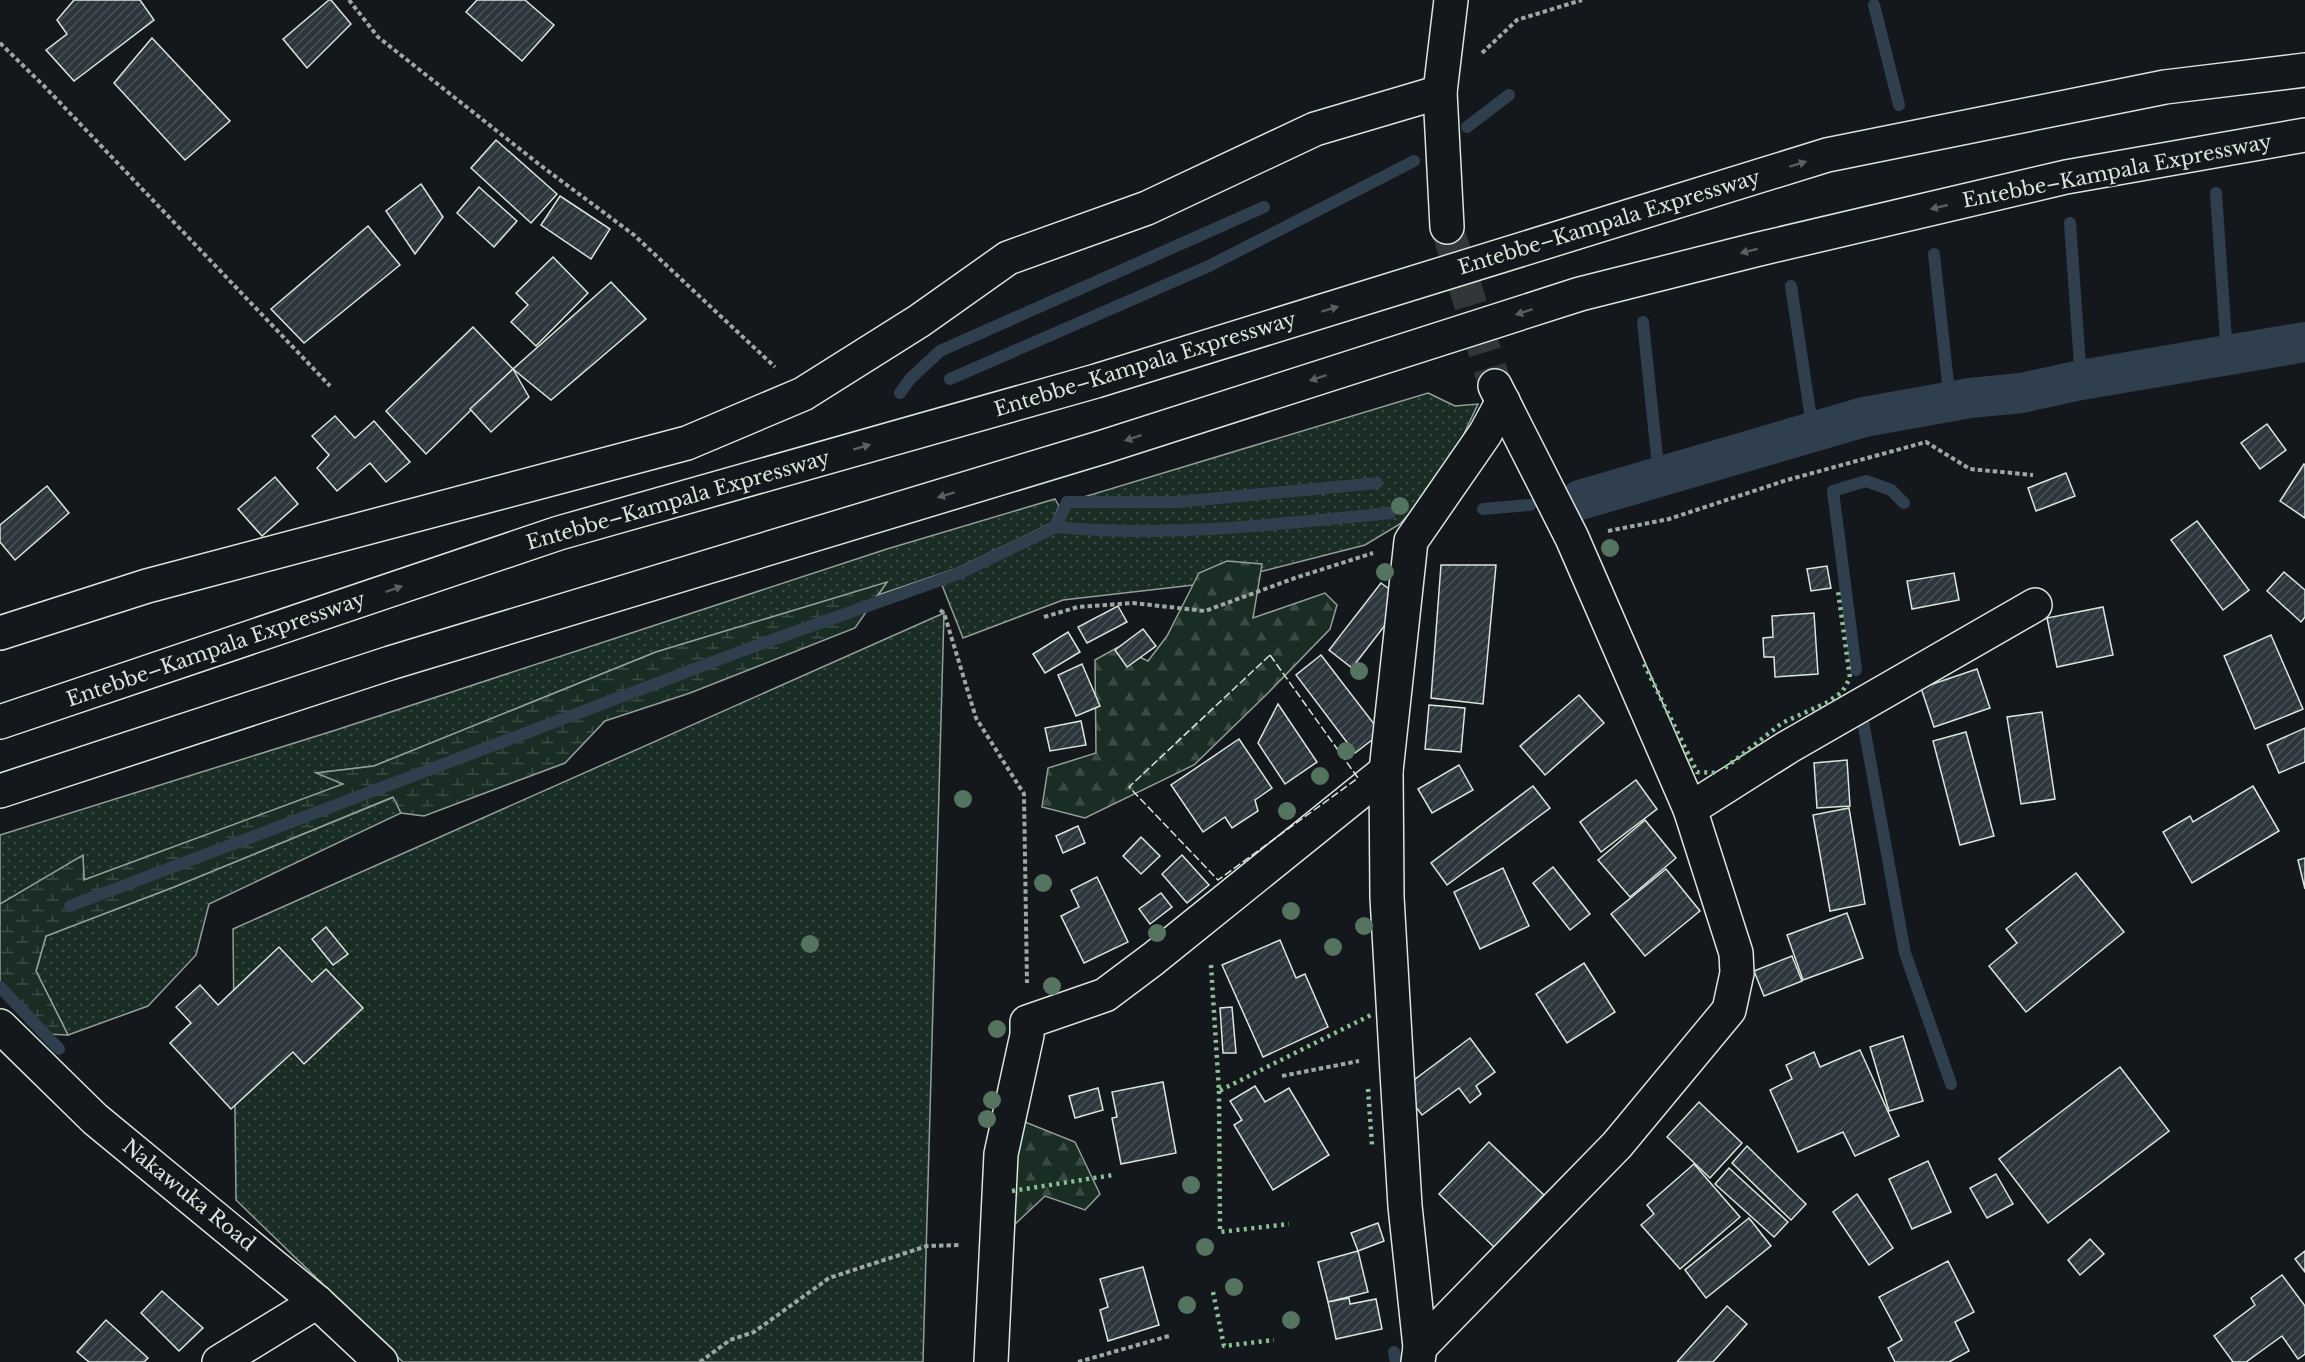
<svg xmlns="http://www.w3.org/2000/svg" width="2305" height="1362" font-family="'Libre Baskerville',serif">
  <defs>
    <pattern id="grass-dots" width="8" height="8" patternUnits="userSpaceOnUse" patternTransform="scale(1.5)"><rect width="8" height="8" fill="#1a2d24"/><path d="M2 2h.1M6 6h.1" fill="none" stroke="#3b4b43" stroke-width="1.8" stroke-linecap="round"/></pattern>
    <pattern id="forest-firs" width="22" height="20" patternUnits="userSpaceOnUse" patternTransform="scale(1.5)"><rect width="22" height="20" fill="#1a2d24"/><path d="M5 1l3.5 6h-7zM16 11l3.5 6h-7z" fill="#3b4b43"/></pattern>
    <pattern id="wetland-marsh" width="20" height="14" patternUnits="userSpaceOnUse" patternTransform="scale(1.5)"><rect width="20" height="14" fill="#1a2d24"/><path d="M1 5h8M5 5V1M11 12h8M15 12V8" fill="none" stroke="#3b4b43"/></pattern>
    <pattern id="building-hatch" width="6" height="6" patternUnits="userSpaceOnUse" patternTransform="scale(1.5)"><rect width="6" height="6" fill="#2c363c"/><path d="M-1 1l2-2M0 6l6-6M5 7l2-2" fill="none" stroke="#4a5358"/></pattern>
  </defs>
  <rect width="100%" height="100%" fill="#14181c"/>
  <g fill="url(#grass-dots)" stroke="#939e99" stroke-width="1.5">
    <path d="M1428,393l27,13 23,-2 -17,36 -31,50 -30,34 -35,21 -145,37 -157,18 -100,38 -23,-58 20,-7 96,-45 11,-26z"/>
    <path d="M1055,499l4,7 -7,17 -94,45 -80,27 8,-12 -230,69 -282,114 -56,7 26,11 -260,96 -1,-24 -83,48v-69l336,-105 551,-181z"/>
    <path d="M944,613l-21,749h-520l-167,-162 -3,-271z"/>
    <path d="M394,797l7,16 -192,91 -13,51 -48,51 -80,29 -32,-64 10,-35 128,-49z"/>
  </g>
  <g fill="url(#forest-firs)" stroke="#939e99" stroke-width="1.5">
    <path d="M1227,561l35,3 -9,54 72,-25 12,12 -7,24 -62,64 -74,72 -109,53 -43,-11 6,-39 48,-15 -1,-93 23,-13 30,14 19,-25 32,-63z"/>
    <path d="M1020,1120l55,22 25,52 -15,16 -40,-14 -34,32z"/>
  </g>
  <path fill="url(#wetland-marsh)" stroke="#939e99" stroke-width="1.5" d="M887,582l-32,46 -165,65 -85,28 -40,42 -141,53 -23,-3 -8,-16 -219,90 -128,49 -10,35 32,64 -22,-1 -46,-47v-83l83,-49 1,25 259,-96 -27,-11 58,-7 282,-114z"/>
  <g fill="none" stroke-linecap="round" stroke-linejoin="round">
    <g stroke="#2f3f4d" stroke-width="12">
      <path d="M1874,5l25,100"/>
      <path d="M1467,127l42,-32"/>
      <path d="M2216,193l11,162"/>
      <path d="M2070,223l11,157"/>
      <path d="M1934,254l16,148"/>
      <path d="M1791,286l22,146"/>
      <path d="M1643,322l16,154"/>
      <path d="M950,379l259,-113 205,-105"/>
      <path d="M900,393l10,-14 30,-28 324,-144"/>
      <path d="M1483,509l47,-4"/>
      <path d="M1056,527c111,11 223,-3 334,-14"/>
      <path d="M1856,670l-23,-179 33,-10 25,9 13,13"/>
      <path d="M1862,716l43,237 46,131"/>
      <path d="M70,906l677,-257 213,-76 96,-46 11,-25h110l200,-19"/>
      <path d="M0,987l59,62"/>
      <path d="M1394,1352l2,10"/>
    </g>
    <path stroke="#2f3f4d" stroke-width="40" d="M1580,500l284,-83 106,-19 51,-5 60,-13 224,-38"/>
  </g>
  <g fill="url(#building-hatch)" stroke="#d8e6dc" stroke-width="1.5">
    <path d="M74,0h66l14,20 -80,61 -28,-31 21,-16 -10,-14z"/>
    <path d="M329,0h2l20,24 -44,44 -24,-29z"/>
    <path d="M477,0h48l29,25 -32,36 -56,-49z"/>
    <path d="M152,38l78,83 -45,39 -71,-77z"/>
    <path d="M496,140l61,54 -26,29 -60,-55z"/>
    <path d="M421,184l22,33 -28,37 -29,-43z"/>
    <path d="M479,187l38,34 -23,26 -37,-34z"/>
    <path d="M560,196l50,33 -19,30 -50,-34z"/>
    <path d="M368,226l32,39 -96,78 -33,-34z"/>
    <path d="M553,257l35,36 -52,53 -25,-24 17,-17 -12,-12z"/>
    <path d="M611,282l35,37 -95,81 -38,-31z"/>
    <path d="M473,327l40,42 -87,85 -40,-43z"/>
    <path d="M513,369l16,28 -38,35 -21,-23z"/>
    <path d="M335,416l20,22 19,-17 36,41 -24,20 -16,-19 -33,28 -20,-23 12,-13 -17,-19z"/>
    <path d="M2267,424l19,26 -26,19 -19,-26z"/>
    <path d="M2304,464l1,1v53l-25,-17z"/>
    <path d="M2066,473l9,23 -39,15 -8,-23z"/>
    <path d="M275,477l23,27 -36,32 -24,-27z"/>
    <path d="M47,486l22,27 -54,47 -15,-18v-17z"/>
    <path d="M2197,521l52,69 -26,20 -52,-70z"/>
    <path d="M1441,565h55l-13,139 -52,-6z"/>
    <path d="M1827,566l4,22 -20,3 -4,-22z"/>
    <path d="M2284,572l21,18v27l-4,5 -34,-31z"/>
    <path d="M1954,573l5,27 -47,9 -5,-28z"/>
    <path d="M1381,583l11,8 -3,29 -37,48 -23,-18z"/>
    <path d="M1118,606l9,16 -40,21 -9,-16z"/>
    <path d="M2103,607l10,48 -56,12 -10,-49z"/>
    <path d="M1814,613l4,61 -43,3 -1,-20h-10l-1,-19 10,-1 -1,-21z"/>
    <path d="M1143,629l13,17 -29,21 -12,-17z"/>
    <path d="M1068,632l12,20 -35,21 -12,-19z"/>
    <path d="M2271,635l32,74 -48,20 -31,-73z"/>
    <path d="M1321,655l60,78 -26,20 -59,-78z"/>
    <path d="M1082,664l18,42 -24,10 -18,-41z"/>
    <path d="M1977,669l13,39 -56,19 -13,-39z"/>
    <path d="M1579,695l25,28 -59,52 -25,-29z"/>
    <path d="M1278,704l39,58 -32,22 -27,-41z"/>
    <path d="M1429,705l36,3 -4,44 -36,-3z"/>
    <path d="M2042,712l13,87 -34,5 -14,-87z"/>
    <path d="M1081,721l5,24 -36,6 -5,-23z"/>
    <path d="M2305,728v34l-26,11 -12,-28z"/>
    <path d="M1966,732l28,104 -34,9 -27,-104z"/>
    <path d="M1239,739l33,49 -17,12 3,11 -26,17 -7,-11 -22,15 -32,-47z"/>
    <path d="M1847,760l3,46 -33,2 -3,-45z"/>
    <path d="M1459,765l14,25 -41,23 -14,-24z"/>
    <path d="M1636,780l21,29 -56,43 -21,-30z"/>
    <path d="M1533,786l17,22 -103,77 -16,-22z"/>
    <path d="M2253,786l26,45 -87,52 -29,-51 27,-16 3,6z"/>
    <path d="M1849,808l16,96 -35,7 -17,-96z"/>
    <path d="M1645,820l31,38 -46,39 -32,-37z"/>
    <path d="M1078,826l7,17 -22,10 -7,-17z"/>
    <path d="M1141,837l19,19 -19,18 -18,-18z"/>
    <path d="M1182,855l27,30 -22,18 -25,-29z"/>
    <path d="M2305,858v31l-7,-29z"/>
    <path d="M1553,867l37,47 -20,16 -37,-47z"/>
    <path d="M1503,868l26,58 -49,23 -26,-57z"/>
    <path d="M1666,869l34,42 -55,45 -34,-42z"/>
    <path d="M2076,873l48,59 -98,80 -37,-46 28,-23 -11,-14z"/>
    <path d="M1097,877l31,65 -44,21 -23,-47 18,-9 -8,-17z"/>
    <path d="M1161,893l11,14 -22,17 -11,-15z"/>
    <path d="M1847,913l16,45 -60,22 -16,-45z"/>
    <path d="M326,927l22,27 -15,11 -21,-26z"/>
    <path d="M1280,940l16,38 9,-4 23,53 -65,30 -41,-92z"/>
    <path d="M279,947l33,35 14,-13 37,39 -59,56 -11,-12 -62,57 -61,-66 21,-20 -15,-16 24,-22 18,20z"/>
    <path d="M1792,956l10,25 -38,15 -10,-25z"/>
    <path d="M1584,963l31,49 -48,31 -31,-49z"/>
    <path d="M1232,1007l4,46h-13l-3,-45z"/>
    <path d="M1903,1036l20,65 -34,10 -19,-64z"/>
    <path d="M1470,1038l25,34 -19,14 5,8 -11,9 -11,-15 -37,27 -20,-26z"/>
    <path d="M1860,1050l39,86 -44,20 -12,-24 -45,20 -28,-62 22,-11 -6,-14 28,-13 6,15z"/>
    <path d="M2120,1067l49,64 -121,92 -49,-64z"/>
    <path d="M1163,1082l13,71 -55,11 -9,-46 5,-1 -5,-25z"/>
    <path d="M1255,1086l10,16 24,-14 40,67 -56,35 -39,-65 8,-5 -12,-19z"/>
    <path d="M1098,1088l5,22 -28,8 -6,-22z"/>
    <path d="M1699,1102l43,41 -32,35 -43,-41z"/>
    <path d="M1489,1142l55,53 -50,52 -55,-53z"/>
    <path d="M1747,1146l59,58 -15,16 -59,-57z"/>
    <path d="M1928,1161l23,51 -39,17 -23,-50z"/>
    <path d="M1694,1164l46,53 -60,52 -39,-44 13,-11 -7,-9z"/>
    <path d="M1729,1168l59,54 -14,15 -59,-53z"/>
    <path d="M1996,1174l17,30 -26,14 -17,-30z"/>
    <path d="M1857,1194l36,54 -24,17 -36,-53z"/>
    <path d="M1749,1218l22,28 -65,52 -21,-28z"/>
    <path d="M1378,1223l6,18 -26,10 -7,-18z"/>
    <path d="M2090,1239l14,15 -24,21 -12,-15z"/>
    <path d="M1358,1251l10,41 -40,10 -10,-40z"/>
    <path d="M2305,1251v21l-10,-13z"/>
    <path d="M1948,1261l26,51 -19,10 14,29 -20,11h-54l-7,-14 14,-8 -23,-43z"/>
    <path d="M1143,1267l16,58 -51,16 -8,-31 8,-3 -8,-28z"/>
    <path d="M2282,1275l23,31v48l-7,5 -16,-23 -36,26h-13l-19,-26 41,-31 -4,-7z"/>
    <path d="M162,1291l41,37 -24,23 -38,-38z"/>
    <path d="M1349,1298l1,6 26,-5 6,30 -46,10 -8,-37z"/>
    <path d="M1727,1306l20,18 -34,38h-36z"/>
    <path d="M106,1320l42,38 -4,4h-55l-12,-10z"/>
  </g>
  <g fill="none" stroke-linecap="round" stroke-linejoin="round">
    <path stroke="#313739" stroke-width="33" stroke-dasharray="33 16" stroke-linecap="butt" d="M1447,227l48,158"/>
    <defs>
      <g id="minor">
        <path d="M1447,227l-7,-135 11,-92"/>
        <path d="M1495,386l77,152 118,271"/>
        <path d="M0,633l147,-47 540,-143 116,-49 116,-73 89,-63 139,-50 168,-79 125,-37"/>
        <path d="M1420,1347l197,-202 112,-135 8,-37 -1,-20 -46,-144 98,-62 247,-142"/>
        <path d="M219,1362l98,-60"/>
        <path d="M991,1362l10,-208 26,-119v-13l78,-27 48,-36 233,-188"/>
        <path d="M1418,1362l2,-15 -15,-141 -8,-134 -10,-175 -1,-126 25,-230 74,-107 18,-33"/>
      </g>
      <path id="major" d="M0,1026l95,93 222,183 64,60"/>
      <g id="highway">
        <path d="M0,722l559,-189 537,-152 731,-226 338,-68 140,-17"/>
        <path d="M0,791l390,-128 713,-216 477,-153 175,-44 311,-73 239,-42"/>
      </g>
    </defs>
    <use href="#minor" stroke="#d8e6dc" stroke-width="36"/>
    <use href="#major" stroke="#d8e6dc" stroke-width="36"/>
    <use href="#highway" stroke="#d8e6dc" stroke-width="36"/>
    <g stroke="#9da8a2" stroke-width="4" stroke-dasharray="4.5 3" stroke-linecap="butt">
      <path d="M349,0l29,37 162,128 94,70 141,132"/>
      <path d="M0,43l45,44 285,299"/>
      <path d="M1482,53l35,-33 65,-20"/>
      <path d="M1608,531l61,-12 118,-39 139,-38 44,27 63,6"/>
      <path d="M940,610l4,3 32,105 48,76 3,189"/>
      <path d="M1044,617l34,-10 55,-4 72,8 90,-33 78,-25"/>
      <path d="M1282,1076l77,-15"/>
      <path d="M700,1362l30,-22 24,-8 75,-54 98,-32 33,-1"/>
      <path d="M1078,1362l91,-26"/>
    </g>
    <use href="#minor" stroke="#14181c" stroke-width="33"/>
    <use href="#major" stroke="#14181c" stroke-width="33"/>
    <use href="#highway" stroke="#14181c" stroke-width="33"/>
    <g stroke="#8ac095" stroke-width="4.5" stroke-dasharray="3 4.5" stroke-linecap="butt">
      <path d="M1644,664l53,108 21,1"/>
      <path d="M1725,768l57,-45 44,-20 16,-11 8,-14 -12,-87"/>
      <path d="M1211,965l8,126 154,-77"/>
      <path d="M1368,1089l4,56"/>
      <path d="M1219,1091l1,141 69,-8"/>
      <path d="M1012,1191l101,-16"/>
      <path d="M1213,1292l11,54 50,-6"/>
    </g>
    <path stroke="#d8e6dc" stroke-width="1.5" stroke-dasharray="8 3" stroke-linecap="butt" d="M1270,655l88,123 -140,102 -89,-93z"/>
  </g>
  <g fill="#55745f">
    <circle cx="1400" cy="506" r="9"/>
    <circle cx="1610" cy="548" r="9"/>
    <circle cx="1385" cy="572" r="9"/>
    <circle cx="1359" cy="671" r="9"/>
    <circle cx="1346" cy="751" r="9"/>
    <circle cx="1320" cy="776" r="9"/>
    <circle cx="963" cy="799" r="9"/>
    <circle cx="1287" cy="811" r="9"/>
    <circle cx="1043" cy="883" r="9"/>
    <circle cx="1291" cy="911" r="9"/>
    <circle cx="1364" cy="926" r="9"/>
    <circle cx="1157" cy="933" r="9"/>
    <circle cx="810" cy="944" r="9"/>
    <circle cx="1333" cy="947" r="9"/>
    <circle cx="1052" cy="986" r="9"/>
    <circle cx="997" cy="1029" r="9"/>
    <circle cx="992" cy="1100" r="9"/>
    <circle cx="987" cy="1119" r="9"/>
    <circle cx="1191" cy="1185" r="9"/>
    <circle cx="1205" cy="1247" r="9"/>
    <circle cx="1234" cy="1287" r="9"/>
    <circle cx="1187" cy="1305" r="9"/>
    <circle cx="1291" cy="1320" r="9"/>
  </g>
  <defs><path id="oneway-solid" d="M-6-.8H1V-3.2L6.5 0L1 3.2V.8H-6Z" transform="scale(1.5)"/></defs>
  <g fill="#59605f">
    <use href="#oneway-solid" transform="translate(1798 164) rotate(-17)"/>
    <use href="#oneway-solid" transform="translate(1939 207) rotate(167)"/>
    <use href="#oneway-solid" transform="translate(1749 251) rotate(166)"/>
    <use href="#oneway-solid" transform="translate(1330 309) rotate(-17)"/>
    <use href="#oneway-solid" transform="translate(1524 312) rotate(162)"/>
    <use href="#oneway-solid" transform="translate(1318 378) rotate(162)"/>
    <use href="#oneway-solid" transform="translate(1133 438) rotate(162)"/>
    <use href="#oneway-solid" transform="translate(862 447) rotate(-16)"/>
    <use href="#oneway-solid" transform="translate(946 495) rotate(163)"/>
    <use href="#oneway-solid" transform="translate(394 589) rotate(-19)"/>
  </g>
  <g text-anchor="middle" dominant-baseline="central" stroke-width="4.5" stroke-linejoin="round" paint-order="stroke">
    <g font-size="20" fill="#d8e6dc" stroke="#14181c">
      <text transform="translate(2117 171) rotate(-11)">Entebbe–Kampala Expressway</text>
      <text transform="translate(1609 222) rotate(-17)">Entebbe–Kampala Expressway</text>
      <text transform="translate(1145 364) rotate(-17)">Entebbe–Kampala Expressway</text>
      <text transform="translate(678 500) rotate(-16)">Entebbe–Kampala Expressway</text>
      <text transform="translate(216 649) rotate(-19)">Entebbe–Kampala Expressway</text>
      <text transform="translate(189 1195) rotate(39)">Nakawuka Road</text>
    </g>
  </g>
</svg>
